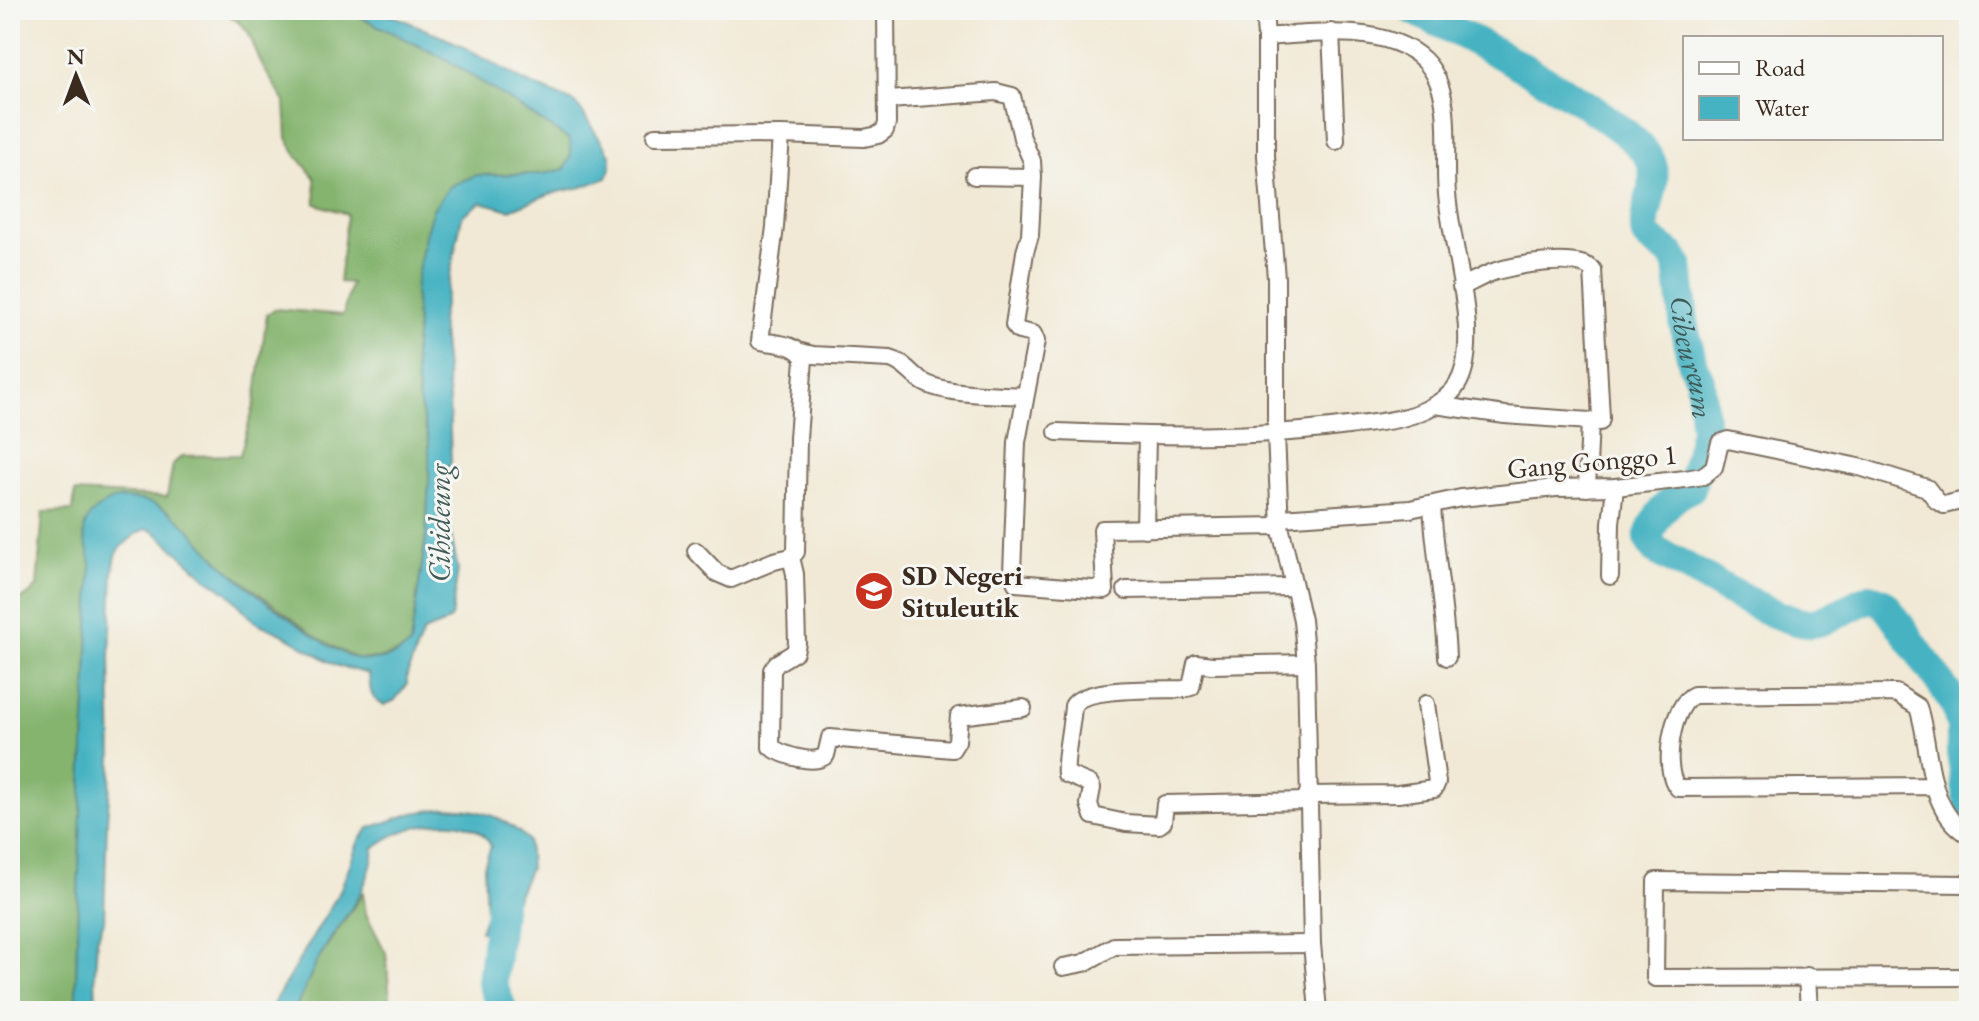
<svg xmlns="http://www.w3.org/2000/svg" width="1979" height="1021" font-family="'EB Garamond',serif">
  <rect width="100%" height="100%" fill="#f6f6f2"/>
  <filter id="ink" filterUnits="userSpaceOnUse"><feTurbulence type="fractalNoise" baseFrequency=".0125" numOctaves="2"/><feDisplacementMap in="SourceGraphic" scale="16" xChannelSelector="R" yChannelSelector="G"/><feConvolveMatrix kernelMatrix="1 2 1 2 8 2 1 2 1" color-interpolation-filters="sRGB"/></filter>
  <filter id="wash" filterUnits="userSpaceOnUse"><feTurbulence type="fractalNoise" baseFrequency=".006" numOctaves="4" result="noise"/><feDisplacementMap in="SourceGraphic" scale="32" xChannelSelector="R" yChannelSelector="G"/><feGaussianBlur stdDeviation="1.8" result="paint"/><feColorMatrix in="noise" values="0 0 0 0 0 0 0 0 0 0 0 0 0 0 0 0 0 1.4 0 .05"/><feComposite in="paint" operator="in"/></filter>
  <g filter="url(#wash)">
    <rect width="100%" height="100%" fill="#f1e9d5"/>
    <g fill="#84b46e" stroke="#606f46" stroke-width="2">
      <path d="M219,10h127l100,49 125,81v15l-6,14 -22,5 -67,1 -61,113 2,40 -3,29 5,44 10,41v38l-3,57 -16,108 -7,6 -25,8h-20l-17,-8 -26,-15 -92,-70 -54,-55 -82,37 4,7v11c-3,149 -15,296 -15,445h-66v-409l15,-5 12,-10 6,-75 30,-1 2,-19 92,5 6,-33 9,-8 58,-1 15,-53 12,-88 8,-5 68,6 8,-32 -12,-1 8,-68 -31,-10 -1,-26 -18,-22 -10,-18 -2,-36 -22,-35 -15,-35 -12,-12z"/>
      <path d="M363,893l3,21 20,39 5,58h-98l25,-52z"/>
    </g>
    <g fill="#46b3c2" stroke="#406e70" stroke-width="2">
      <path d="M346,10h35l80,35 65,37 50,21 35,53v12l-4,10 -25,9 -33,7 -39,16 -29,-8 -19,14 -21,104 8,81 2,61 -5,12 4,56 8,40 -7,48 -8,6 -20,8 -16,43v10l-13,16 -10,4c-15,-6 -14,-17 -15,-31l-34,-9 -51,-30 -29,-13 -27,-29 -23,-16 -51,-46 -8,-2 -10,5 -15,13 -5,8 -3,17 -3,86 2,103 -5,59 -3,101 -7,19 -2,33 1,38h-20c0,-149 11,-296 15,-445 0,-14 -10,-27 -6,-41 3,-10 13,-17 21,-22 18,-9 43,-3 59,6 22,13 39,38 57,55 25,23 106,88 136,95 18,4 39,-2 52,-14l16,-108 3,-57v-38l-10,-41 -5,-44 3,-29 -2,-40 10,-53 8,-26 17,-23 26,-11 67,-1 22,-5 6,-14 -1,-15 -124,-81z"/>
      <path d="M447,808c33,1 57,8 81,32l2,28 -29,65 -21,-2 6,-17 -2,-48 7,-20c-19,-40 -92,-21 -117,2 -4,47 -35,72 -56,112 -9,17 -14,35 -25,51h-24l71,-120 19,-51 10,-12 44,-15z"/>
    </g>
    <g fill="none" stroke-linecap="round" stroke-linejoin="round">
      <g stroke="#46b3c2" stroke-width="30">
        <path id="s1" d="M1413,10c45,22 226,112 239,154 7,25 -12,49 -6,72l26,19 6,9 7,67 8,34 7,15 5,50 -14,58c-21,10 -36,28 -43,50l7,12c32,15 128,78 158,73 19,-3 38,-18 57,-25l10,3 8,7 67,96 6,23v26l8,50"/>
        <path d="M502,892l-10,91 11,28"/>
      </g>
    </g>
  </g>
  <g filter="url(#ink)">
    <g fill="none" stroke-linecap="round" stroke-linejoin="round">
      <defs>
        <g id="street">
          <path d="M1264,10l2,27v119l10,122v156l4,92 22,94 4,43 6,281 6,67"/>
          <path d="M1331,32l5,109"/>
          <path d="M889,100l107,-8 16,4 10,42 10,23 1,16 -3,58 -5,17 -11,73 5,6 14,3 3,7 -19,101 -5,131 4,10 89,7 -3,-61 178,-3"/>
          <path d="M781,135l-6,92 -15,114c15,3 38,2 44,18l-6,79 -2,114 -5,5 4,17 2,69 -2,9 -18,11 -5,7 -1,77c12,8 44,19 55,8l4,-17 122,11 5,-8 2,-25 64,-8"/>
          <path d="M655,136l126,-1 83,3 14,-3 7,-5 2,-7 -1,-113"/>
          <path d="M974,176l59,1"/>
          <path d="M1461,287c11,-5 23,-12 35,-16 21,-6 81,-17 97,-1l8,148 -1,4 -10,-1 -3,67"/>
          <path d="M801,352l12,3 77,4c16,4 22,18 37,25 24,11 69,10 97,12"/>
          <path d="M1435,405l70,10 85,6"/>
          <path d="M1057,432c97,4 194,7 291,-6 34,-4 69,-6 97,-28 10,-7 16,-18 19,-30 12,-47 -13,-124 -17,-174 -3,-30 2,-61 -3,-91 -2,-15 -9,-32 -20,-43 -37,-36 -111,-27 -158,-23"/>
          <path d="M1432,506c3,51 13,100 15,151"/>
          <path d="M1281,518l129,-9 51,-11 95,-10 59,-1 70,-8 18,-3 11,-9 6,-24 8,-3 135,28 64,20 10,13 7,4 25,-6"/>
          <path d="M1145,529l2,-93"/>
          <path d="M696,551l21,22 14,6 43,-18 17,-4"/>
          <path d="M1610,576l1,-53 4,-36"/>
          <path d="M1126,590l167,-3"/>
          <path d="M1306,663l-94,2 -16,-2 -5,24 -7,2c-23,1 -101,-3 -111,17 -1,20 -9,51 -7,68l24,10 2,4 -3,16 4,12 33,7 33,2 4,-3 2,-18 143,-3"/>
          <path d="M1934,786l-256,2c-17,-18 -6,-84 16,-93l202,-2 22,14c14,43 7,102 51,128"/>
          <path d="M1307,795l91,-1 36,-5 3,-7 -11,-78"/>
          <path d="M1969,884l-313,-3 -1,97 314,-1"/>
          <path d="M1063,967l21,-4 30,-17 198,-2"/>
          <path d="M1807,976l2,35"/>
        </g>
      </defs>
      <use href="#street" stroke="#7b6d5e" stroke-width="20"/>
      <use href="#street" stroke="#fff" stroke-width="16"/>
    </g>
  </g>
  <defs>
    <symbol id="school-disc" viewBox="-11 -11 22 22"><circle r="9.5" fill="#c8321e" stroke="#f6f6f2"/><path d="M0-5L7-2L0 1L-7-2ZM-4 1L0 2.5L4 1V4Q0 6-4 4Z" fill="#fff"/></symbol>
  </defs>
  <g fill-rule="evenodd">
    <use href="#school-disc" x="852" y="569" width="44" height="44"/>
  </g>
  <g text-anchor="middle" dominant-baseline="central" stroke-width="6" stroke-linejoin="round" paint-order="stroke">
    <g font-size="28" fill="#3b2a1e" stroke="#f6f6f2">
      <text transform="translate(1592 461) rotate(-5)">Gang Gonggo 1</text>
    </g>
    <g font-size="28" font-weight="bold" fill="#3b2a1e" stroke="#f6f6f2" text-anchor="start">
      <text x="902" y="575">SD Negeri<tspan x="902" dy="32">Situleutik</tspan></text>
    </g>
    <g font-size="30" font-style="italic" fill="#3f5a57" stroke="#f6f6f2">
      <text stroke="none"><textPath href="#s1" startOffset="498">Cibeureum</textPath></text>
      <text transform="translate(439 523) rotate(-90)">Cihideung</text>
    </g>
  </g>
  <rect width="1979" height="1021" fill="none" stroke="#f6f6f2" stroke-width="40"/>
  <rect x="1683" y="36" width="260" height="104" fill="#f6f6f2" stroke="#aba49d" stroke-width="2"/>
  <rect x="1699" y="62" width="40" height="12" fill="#ffffff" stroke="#aba49d" stroke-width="2"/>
  <text x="1755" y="76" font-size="24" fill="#3b2a1e">Road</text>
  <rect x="1699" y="96" width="40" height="24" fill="#46b3c2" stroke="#aba49d" stroke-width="2"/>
  <text x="1755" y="116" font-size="24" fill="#3b2a1e">Water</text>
  <g transform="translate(76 76) rotate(359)" stroke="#f6f6f2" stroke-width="6" paint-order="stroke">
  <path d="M0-6L14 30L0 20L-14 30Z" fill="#3b2a1e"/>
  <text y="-12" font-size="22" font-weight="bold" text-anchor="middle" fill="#3b2a1e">N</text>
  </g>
</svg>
